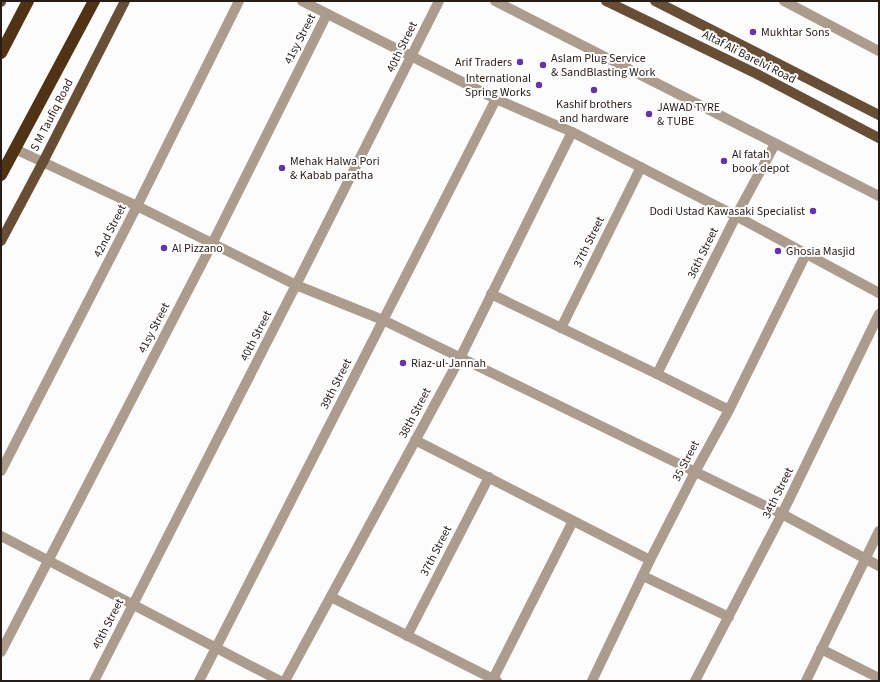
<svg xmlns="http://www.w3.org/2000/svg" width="880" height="682" font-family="'Source Sans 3',sans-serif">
  <rect width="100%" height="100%" fill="#fcfcfc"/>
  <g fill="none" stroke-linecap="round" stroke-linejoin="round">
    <g stroke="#ac9c8d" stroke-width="10">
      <path d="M302,1l194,98 76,33 164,84 143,77"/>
      <path d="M495,1l384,195"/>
      <path d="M784,1l95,50"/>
      <path d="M15,149l122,57 159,79 87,35 399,194 97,52"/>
      <path d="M491,294l166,80 72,36"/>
      <path d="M561,328l80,-161"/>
      <path d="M657,374l79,-158 39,-72"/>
      <path d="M415,440l235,120"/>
      <path d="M1,471l136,-265 102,-205"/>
      <path d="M1,536l279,145"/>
      <path d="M643,576l86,41"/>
      <path d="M331,597l166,84"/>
      <path d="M407,636l82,-159"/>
      <path d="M821,649l58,29"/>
      <path d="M1,652l211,-408 115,-230"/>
      <path d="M493,679l80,-158"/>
      <path d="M94,681l202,-396 143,-284"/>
      <path d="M199,681l297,-582"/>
      <path d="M285,681l175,-323 112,-226"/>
      <path d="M592,681l58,-121 45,-88 34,-62 77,-156"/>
      <path d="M695,681l87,-167 97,-200"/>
      <path d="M806,681l73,-150"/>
    </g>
    <g stroke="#684e34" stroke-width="10">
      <path d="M606,1l151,73 122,64"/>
      <path d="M655,1l224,114"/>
      <path d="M1,2v-1"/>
      <path d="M1,241l42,-79 82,-161"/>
    </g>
    <g stroke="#503314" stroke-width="12">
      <path d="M1,53l27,-52"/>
      <path d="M1,175l93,-174"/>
    </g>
  </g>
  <g fill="#6335ad" stroke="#fff" stroke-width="1.5">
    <circle cx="753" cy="32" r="4"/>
    <circle cx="520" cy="62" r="4"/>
    <circle cx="543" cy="65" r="4"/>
    <circle cx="539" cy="85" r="4"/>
    <circle cx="594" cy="90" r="4"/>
    <circle cx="649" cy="114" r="4"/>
    <circle cx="724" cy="161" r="4"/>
    <circle cx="282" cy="168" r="4"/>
    <circle cx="813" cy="211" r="4"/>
    <circle cx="164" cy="248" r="4"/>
    <circle cx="778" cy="251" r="4"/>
    <circle cx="403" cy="363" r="4"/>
  </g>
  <g text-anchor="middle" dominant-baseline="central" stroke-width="4" stroke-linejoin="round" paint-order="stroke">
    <g font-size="12" fill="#281c17" stroke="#fff" text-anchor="start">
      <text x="761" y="32">Mukhtar Sons</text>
      <text x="551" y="58">Aslam Plug Service<tspan x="551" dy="14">&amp; SandBlasting Work</tspan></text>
      <text x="512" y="62" text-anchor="end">Arif Traders</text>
      <text x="531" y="78" text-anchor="end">International<tspan x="531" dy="14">Spring Works</tspan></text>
      <text x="594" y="104" text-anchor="middle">Kashif brothers<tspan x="594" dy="14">and hardware</tspan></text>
      <text x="657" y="107">JAWAD TYRE<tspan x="657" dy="14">&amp; TUBE</tspan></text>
      <text x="732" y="154">Al fatah<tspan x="732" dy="14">book depot</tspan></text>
      <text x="290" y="161">Mehak Halwa Pori<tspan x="290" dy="14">&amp; Kabab paratha</tspan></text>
      <text x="805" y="211" text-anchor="end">Dodi Ustad Kawasaki Specialist</text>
      <text x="172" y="248">Al Pizzano</text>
      <text x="786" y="251">Ghosia Masjid</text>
      <text x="411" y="363">Riaz-ul-Jannah</text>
    </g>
    <g font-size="12" fill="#281c17" stroke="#fff">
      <text transform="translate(300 39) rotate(-63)">41sy Street</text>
      <text transform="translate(402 47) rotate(-64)">40th Street</text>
      <text transform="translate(749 57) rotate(27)">Altaf Ali Barelvi Road</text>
      <text transform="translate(52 115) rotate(-63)">S M Taufiq Road</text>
      <text transform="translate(110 231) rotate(-63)">42nd Street</text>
      <text transform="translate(589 242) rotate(-64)">37th Street</text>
      <text transform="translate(703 253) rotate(-64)">36th Street</text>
      <text transform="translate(154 328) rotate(-63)">41sy Street</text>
      <text transform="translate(256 336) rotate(-63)">40th Street</text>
      <text transform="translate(336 384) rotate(-63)">39th Street</text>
      <text transform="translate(415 413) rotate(-62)">38th Street</text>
      <text transform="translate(686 461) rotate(-62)">35 Street</text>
      <text transform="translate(778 493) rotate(-64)">34th Street</text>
      <text transform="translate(436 551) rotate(-63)">37th Street</text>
      <text transform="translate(108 624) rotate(-63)">40th Street</text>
    </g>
  </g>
  <rect width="880" height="682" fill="none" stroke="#281c17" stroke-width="4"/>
</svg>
